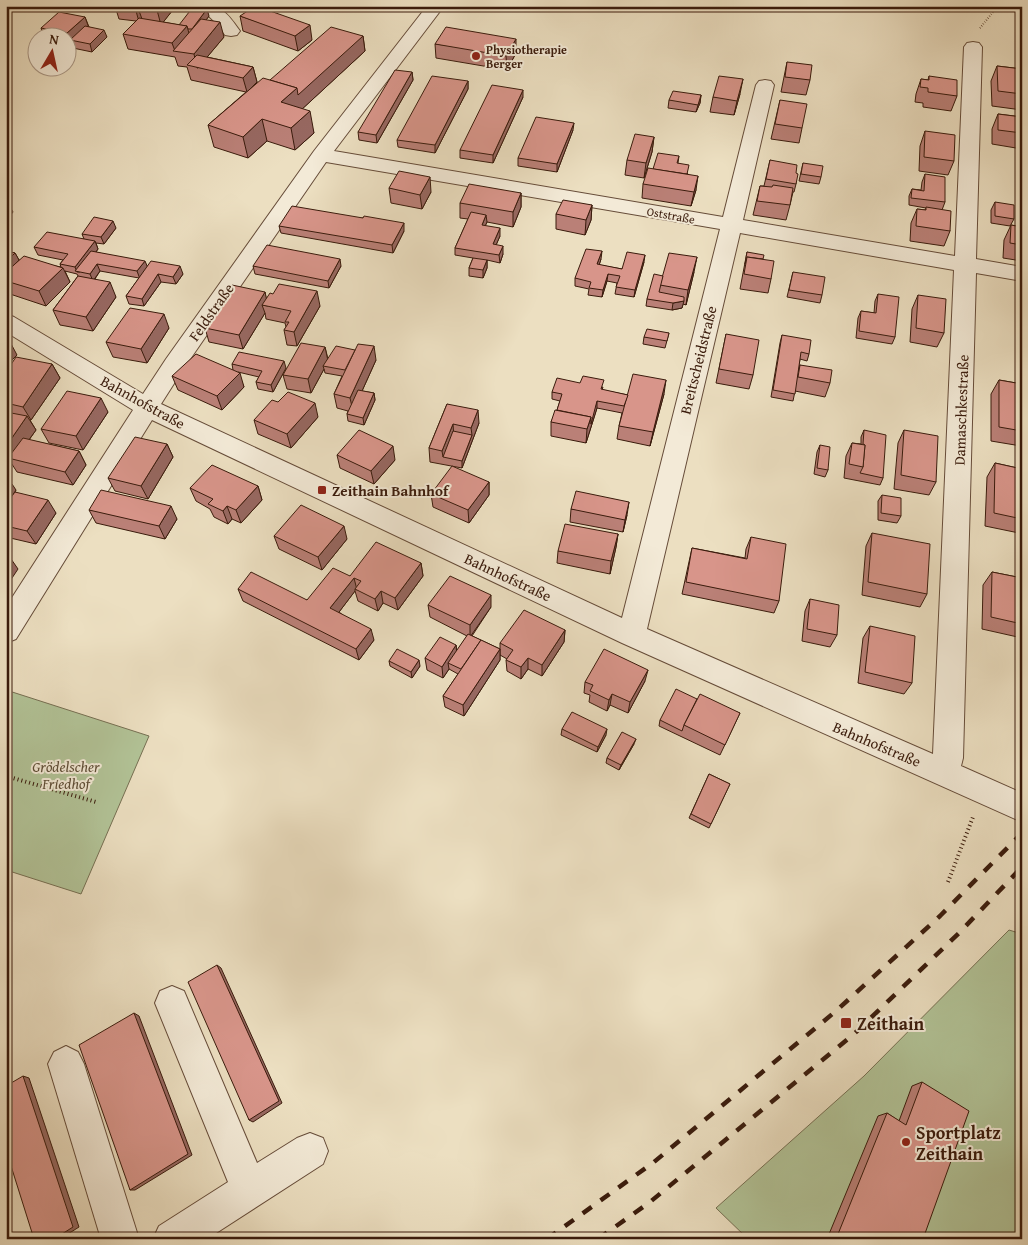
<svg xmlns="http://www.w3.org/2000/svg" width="1028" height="1245" font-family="'Gentium Book Plus',serif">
  <rect width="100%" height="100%" fill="#ecdfc1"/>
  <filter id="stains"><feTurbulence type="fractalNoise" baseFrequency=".004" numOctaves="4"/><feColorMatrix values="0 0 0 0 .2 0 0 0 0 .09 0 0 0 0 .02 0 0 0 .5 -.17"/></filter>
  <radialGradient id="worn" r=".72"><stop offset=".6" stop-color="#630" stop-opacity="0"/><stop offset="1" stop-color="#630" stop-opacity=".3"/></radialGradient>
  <g fill="#b2c397" stroke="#766f52">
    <path d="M6,690l143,46 -68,158 -75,-24z"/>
    <path d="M1009,930l13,4v305h-274l-32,-31 148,-132z"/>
  </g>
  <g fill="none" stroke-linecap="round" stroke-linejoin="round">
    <defs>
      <g id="minor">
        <path d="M198,6c24,0 28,5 42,25l-3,4 -6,1 -6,-1 -8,-11z"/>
        <path d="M427,6h17l-110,145 389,66 33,-132 3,-4 6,-1 6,1 3,4 -31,135 212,36 9,-209 3,-4 6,-1 6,1 3,4 -6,212 46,8v14l-46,-8 -13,485 -2,8 61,27v29l-400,-179 -470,-223 -136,219 -10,4v-36l127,-197 -127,-78v-18l8,3 129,77 23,-35 148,-208zM326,162l394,67 -98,389 -461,-214 21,-33zM740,233l214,37 -21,484 -286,-125z"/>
        <path d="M172,986l12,5 73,172 40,-25 13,-5 13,5 5,13 -5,13 -116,75h-54l6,-13 69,-44 -73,-179 5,-12z"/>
        <path d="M66,1046l12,6 6,12 55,175h-38l-53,-175 6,-12z"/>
      </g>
    </defs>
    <use href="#minor" stroke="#664c39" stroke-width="2"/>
    <path stroke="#3a1b0c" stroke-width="2" stroke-dasharray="0.5 2" stroke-linecap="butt" d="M980,28l18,-22"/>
    <g stroke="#3a1b0c" stroke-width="4" stroke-dasharray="1 3" stroke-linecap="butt">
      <path d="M6,776l90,26"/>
      <path d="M948,882l25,-65"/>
    </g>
    <use href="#minor" fill="#f3ead7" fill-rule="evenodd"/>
    <g stroke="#3a1b0c" stroke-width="4.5" stroke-dasharray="11 11" stroke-linecap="butt">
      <path d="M547,1239l107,-77 182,-151 104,-95 82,-83"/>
      <path d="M598,1239l52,-37 204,-168 105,-101 63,-66"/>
    </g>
  </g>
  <g fill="#ba8077" stroke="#3a1b0c">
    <path d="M36,6h11l-3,2z"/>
    <path d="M80,6h17l-3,3z"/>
    <path d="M115,6h61l-13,16 16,3 30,-9 -3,4 18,17 -17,20 46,10 4,15 -8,8 114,-54 2,15 -63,58 12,24 -19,17 -28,-9 -19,17 -34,-11 -6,-22 38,-33 -55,-12 -4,-13 -9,-1 -3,-9 -47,-8 -5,-15 13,-13 -17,-2z"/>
    <path d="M240,16l72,24 -14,11 -55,-20z"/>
    <path d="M85,17l4,10 18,10 -15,15 -24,-5v-9h-24l-3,-10z"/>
    <path d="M435,44l81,9 -9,17 -71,-12z"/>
    <path d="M787,62l23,18 -4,15 -25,-3z"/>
    <path d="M997,66l25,3v41l-30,-4 -1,-25z"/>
    <path d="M412,72l1,8 -36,63 -18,-3 -1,-8z"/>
    <path d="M929,76l28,20 -6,15 -28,-4v-4l-8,-1 1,-8 5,-15 7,1z"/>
    <path d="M468,81v8l-33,64 -37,-6 -1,-7z"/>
    <path d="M740,94l-6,21 -24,-3 3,-15z"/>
    <path d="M701,95l-1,8 -4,9 -28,-4 1,-8z"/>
    <path d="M523,97l-30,66 -33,-5v-8z"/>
    <path d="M780,100l22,28 -3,15 -28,-4z"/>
    <path d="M998,114l24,3v32l-30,-5v-15z"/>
    <path d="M573,130l-16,42 -39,-6v-8z"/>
    <path d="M925,131l29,30 -6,14 -29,-4 1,-25z"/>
    <path d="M654,137l-2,15 -8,26 -19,-3 2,-15z"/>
    <path d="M679,156l-1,7 10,11 8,16 -5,16 -49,-8 1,-14 10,-15z"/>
    <path d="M770,160l26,13v11l-2,8h-1l-3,13 -4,15 -33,-5 7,-29h4z"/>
    <path d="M803,163l18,14 -2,7 -20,-3z"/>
    <path d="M925,174l20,28 -3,8 8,21 -6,15 -34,-5 1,-18 6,-14 8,1 1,-2 -17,-3v-9l3,-7 9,1 1,-8z"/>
    <path d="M389,188l42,4 -9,17 -31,-6z"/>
    <path d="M521,193v14l-8,20 -26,-5 -2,4 15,10 -4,9 7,9 -3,9 -13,-3v8l-4,10 -14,-2v-8l4,-10 -18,-3v-7l13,-29 -8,-1v-15z"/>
    <path d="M995,202l19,17 -4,7 -19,-3v-13z"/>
    <path d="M592,205l-1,15 -6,15 -29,-6v-15z"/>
    <path d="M1021,217h1v44l-19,-3 1,-18 7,-15 6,1v-2z"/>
    <path d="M363,218l41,13 -11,22 -112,-20 -2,-7z"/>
    <path d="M116,228l-12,16 -8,-1 2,6 -2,3 51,14 36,8 -7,10 -15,-2 -17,24 -15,-2 -3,-8 13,-18 -39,-7 -5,8 21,18 -23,34 -33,-6 -7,-15 25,-34 -1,-2 -12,-3 5,11 -24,24 -39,-13 -1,-2v-19l3,-2 -3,-1v-18l9,2 4,7 42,7 -1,-3 3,-4 -25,-5 -4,-8 50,-8 -2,-5z"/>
    <path d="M747,252l16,7 8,20 -3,14 -28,-4z"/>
    <path d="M601,259l-2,6 23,4 22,-7 -10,35 -19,-3 2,-11 -10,-2 -5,16 -14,-2 1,-6 -14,-3v-8z"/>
    <path d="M253,266h88l-12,22 -74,-14z"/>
    <path d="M694,272l-8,33 -3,-1 -1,4 -10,2 -26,-4 1,-7 16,-23z"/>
    <path d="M793,272l29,23 -2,8 -33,-6z"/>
    <path d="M265,292l1,6 54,8 -23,40 -10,-1 -3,-15 2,-3 -1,-4 -19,-4 -1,-6 -22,36 -34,-7 -4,-14z"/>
    <path d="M878,294l17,43 -3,7 -36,-6 2,-20 3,-7 13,2 1,-12z"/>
    <path d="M918,295l26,38 -7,14 -27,-5 2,-33z"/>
    <path d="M169,328l-22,35 -34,-6 -7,-15z"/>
    <path d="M669,333l-4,15 -22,-4 1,-7z"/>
    <path d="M726,334l27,41 -4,14 -33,-6z"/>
    <path d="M782,335l27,19 -2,7 -7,-2 -2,13 2,-7 30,18 -5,14 -30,-6 -2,10 -22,-4 9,-54z"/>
    <path d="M325,347l3,12 48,1 -14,31 12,2 1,7 -11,25 -16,-4 -1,-7 1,-3 -11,-3 -3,-14 8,-18 -17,-3 -1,-4 -13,24 -24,-4 -4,-14z"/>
    <path d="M52,364l8,14 -29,42h-1l6,10 -7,10 50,11 7,14 -13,20 -56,-13 -9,-14 1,-1h-3v-85z"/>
    <path d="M232,364l54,4 -13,24 -15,-3 -2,-7 3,-5 -21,-5 6,15 -22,23 -44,-20 -6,-14 61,-6z"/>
    <path d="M999,380l23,4 -1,62 -30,-5v-47z"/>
    <path d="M603,387l-1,3 26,5 36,-1 -14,52 -33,-7 2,-13 3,-13 -25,-5 -11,35 -35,-7v-14l6,-12 3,-9 -8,-2v-7z"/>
    <path d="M447,404l32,19 -17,45 -32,-6 -1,-14z"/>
    <path d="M108,412l-25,38 -34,-7 -8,-14z"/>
    <path d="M318,417l-27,31 -33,-14 -4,-14z"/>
    <path d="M864,430l19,48 -3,7 -36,-7 2,-22 6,-13 9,1v-7z"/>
    <path d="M904,430l32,52 -7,13 -35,-6 4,-46z"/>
    <path d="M167,444l6,13 -25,42 -33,-8 -7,-13z"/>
    <path d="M820,445l8,25 -3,7 -11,-3 3,-22z"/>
    <path d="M337,455l58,5 -21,24 -34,-16z"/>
    <path d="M995,463l27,6v59l-3,5 -34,-7 2,-49z"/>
    <path d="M6,482l10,8 -1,2 41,21 -20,31 -30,-7z"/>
    <path d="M489,482v13l-20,28 -36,-16 -2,-13z"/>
    <path d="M258,486l4,14 -21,23 -9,-4 -4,5 -14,-7 -4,-8 -14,-8 -6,-13z"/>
    <path d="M882,495l19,21 -4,7 -19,-3v-19z"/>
    <path d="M571,509l56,6 -4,17 -53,-10z"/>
    <path d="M89,510l88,9 -12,20 -69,-16z"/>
    <path d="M872,533l55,61 -7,13 -58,-12 4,-49z"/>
    <path d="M618,534l-2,13 -6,27 -53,-11 1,-12z"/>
    <path d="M274,536l73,3 -25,31 -43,-21z"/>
    <path d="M751,537l28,64 -5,12 -92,-19 10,-46 53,10 1,-9z"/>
    <path d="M421,563l2,13 -25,34 -15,-7 -5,8 -20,-10 -3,-10 -16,21 35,28 -15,20 -116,-59 -5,-12 69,11 43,-24z"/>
    <path d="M992,572l30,6v60l-40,-9 1,-44z"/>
    <path d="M810,599l27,36 -7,12 -28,-6 3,-30z"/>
    <path d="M428,605l63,2 -19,29 28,13v11l-36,56 -19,-9 -2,-11 15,-22 -9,-5 -6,9 -16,-8 -2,-12 31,-13 1,6 10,-15 -37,-19z"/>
    <path d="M870,626l42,57 -8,11 -46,-11 5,-45z"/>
    <path d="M565,630l-1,12 -22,34 -14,-7 -7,10 -14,-8 -1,-11 1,-1 -7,-4v-12z"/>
    <path d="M389,661l31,5 -8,12 -22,-12z"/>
    <path d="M645,681l-17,32 -18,-8 -3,6 -18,-9 1,-7 -6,-2 1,-11z"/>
    <path d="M697,699l43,14 -20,42 -61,-29 1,-6z"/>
    <path d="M562,729l44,6 -9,17 -36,-17z"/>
    <path d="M634,744l-15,26 -13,-7 1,-5z"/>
    <path d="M709,774l21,10 -21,44 -20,-10z"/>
    <path d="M922,1082l1,157h-96l51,-123 9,-3 12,8 13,-35z"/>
  </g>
  <g fill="#976861" stroke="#3a1b0c">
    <path d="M136,6h14l-12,2 4,11 -3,3 -4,-15z"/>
    <path d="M160,6h16l-15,19 -4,-15z"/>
    <path d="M207,9l2,7 -15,20 -2,-7z"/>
    <path d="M85,17l5,14 -20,9 -3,-7z"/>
    <path d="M220,22l4,15 -26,31h-1l-3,-14z"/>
    <path d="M310,25l2,15 -14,11 -3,-15z"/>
    <path d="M187,26l4,15 -16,10 -3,-8z"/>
    <path d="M104,30l3,7 -15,15 -2,-8z"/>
    <path d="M363,36l2,15 -79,73 -5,-22 16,-14z"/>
    <path d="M516,39v14l-9,17 -1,-14z"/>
    <path d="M253,67l4,15 -10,10 -4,-14z"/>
    <path d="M412,72l1,8 -36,63 -1,-8z"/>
    <path d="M743,79l-3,15 -6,21 3,-14z"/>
    <path d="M468,81v8l-33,64v-8z"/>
    <path d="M523,90v7l-30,66v-8z"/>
    <path d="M701,95l-1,8 -4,9 2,-7z"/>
    <path d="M310,111l4,22 -19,17 -4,-22z"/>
    <path d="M262,119l5,22 -19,17 -5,-21z"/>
    <path d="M574,123l-1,7 -16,42v-8z"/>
    <path d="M654,137l-2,15 -8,26 2,-15z"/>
    <path d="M698,176l-2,14 -5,16 3,-14z"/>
    <path d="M430,177l1,15 -9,17 -2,-14z"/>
    <path d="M521,193v14l-8,20v-15z"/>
    <path d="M9,205l4,7 -7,9v-12z"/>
    <path d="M592,205l-1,15 -6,15 1,-15z"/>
    <path d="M486,215l1,7 -5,11v-8z"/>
    <path d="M113,221l3,7 -12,16 -3,-7z"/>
    <path d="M404,223v8l-11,22 -1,-8z"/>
    <path d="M500,228v8l-7,16v-8z"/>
    <path d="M95,241l3,8 -18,23h-3l-2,-5z"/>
    <path d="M503,246v8l-3,9 -1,-8z"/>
    <path d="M602,251l-1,8 -4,13v-8z"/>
    <path d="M15,253l4,7 -10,10 -3,-6v-2z"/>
    <path d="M645,255l-1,7 -10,35 1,-7z"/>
    <path d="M697,257l-3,15 -8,33 2,-15z"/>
    <path d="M340,259l1,7 -12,22 -1,-7z"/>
    <path d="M487,260v8l-4,10v-8z"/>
    <path d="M145,261l3,7 -8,11 -3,-8z"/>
    <path d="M97,264l3,7 -7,10 -3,-7z"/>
    <path d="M180,266l3,8 -7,10 -3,-7z"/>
    <path d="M63,268l7,14 -24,24 -7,-15z"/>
    <path d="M158,274l3,8 -17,24 -2,-7z"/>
    <path d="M608,274l-1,7 -5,16 1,-7z"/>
    <path d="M110,282l6,15 -23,34 -7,-14z"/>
    <path d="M317,291l3,15 -23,40 -3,-14z"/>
    <path d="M265,292l3,14 -6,-1 3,8 -22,36 -4,-14z"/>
    <path d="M684,301l-2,7 -10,2 1,-7z"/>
    <path d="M164,314l5,14 -22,35 -6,-14z"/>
    <path d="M9,340l8,15 -11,11v-23z"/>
    <path d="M374,346l2,14 -23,51 -3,-13z"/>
    <path d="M325,347l3,14 -5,5 1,3 -13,24 -3,-14z"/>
    <path d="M284,361l2,7 -13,24 -2,-7z"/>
    <path d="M52,364l8,14 -29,42 -8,-13z"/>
    <path d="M240,373l4,14 -22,23 -5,-14z"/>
    <path d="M666,380l-2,14 -14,52 3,-14z"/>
    <path d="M374,393l1,7 -11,25 -1,-7z"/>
    <path d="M101,398l7,14 -25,38 -7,-14z"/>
    <path d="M597,401v7l-11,35 1,-14z"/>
    <path d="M315,403l3,14 -27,31 -4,-14z"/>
    <path d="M478,410l1,13 -17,45v-7l10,-26 -1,-7z"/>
    <path d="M27,416l9,14 -21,29 -8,-14z"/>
    <path d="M453,424l1,14 -11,19 -1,-6z"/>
    <path d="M167,444l6,13 -25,42 -7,-13z"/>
    <path d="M393,446l2,14 -21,24 -3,-13z"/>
    <path d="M79,451l7,14 -13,20 -8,-13z"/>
    <path d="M489,482v13l-20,28 -1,-13z"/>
    <path d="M12,484l4,6 -10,15v-13z"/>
    <path d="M258,486l4,14 -21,23 -5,-13z"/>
    <path d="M48,500l8,13 -20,31 -9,-13z"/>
    <path d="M629,502l-2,13 -4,17 2,-12z"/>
    <path d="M171,506l6,13 -12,20 -6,-13z"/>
    <path d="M227,506l5,13 -4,5 -5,-13z"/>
    <path d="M344,526l3,13 -25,31 -4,-13z"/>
    <path d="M618,534l-2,13 -6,27 1,-13z"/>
    <path d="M9,556l9,13 -12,18v-27z"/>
    <path d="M421,563l2,13 -25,34 -3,-12z"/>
    <path d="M354,578l3,12 -2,-1v2l-22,29 -3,-12z"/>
    <path d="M381,591l2,12 -5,8 -3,-12z"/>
    <path d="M491,595v12l-21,30v-12z"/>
    <path d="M371,629l3,11 -15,20 -3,-11z"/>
    <path d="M565,630l-1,12 -22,34v-11z"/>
    <path d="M456,645l1,12 -9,6 1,6 -6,9 -1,-11z"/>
    <path d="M500,649v11l-36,56 -1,-11z"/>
    <path d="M528,658v11l-7,10v-12z"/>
    <path d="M419,660l1,6 -8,12 -1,-6z"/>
    <path d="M648,670l-3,11 -17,32 2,-11z"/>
    <path d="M612,694l-2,11 -3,6 2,-11z"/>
    <path d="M607,729l-1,6 -9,17 1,-5z"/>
    <path d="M636,739l-2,5 -15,26 2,-5z"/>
    <path d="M217,965l4,3 61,135 -29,19 -4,-2z"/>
    <path d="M134,1013l5,3 53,139 -57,35h-5z"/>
    <path d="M23,1076l6,2 50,149 -19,12h-6z"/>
  </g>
  <g fill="#d8958a" stroke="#3a1b0c">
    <path d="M139,6h21l-3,4 -19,-2z"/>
    <path d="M255,6h1l54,19 -15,11 -55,-20z"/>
    <path d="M193,7l14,2 -15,20h-4l-1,-3 -8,-1z"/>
    <path d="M59,12l26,5 -18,16 -26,-5z"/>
    <path d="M139,18l48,8 -15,17 -49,-9z"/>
    <path d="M201,19l19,3 -26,32 -21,-3z"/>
    <path d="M85,26l19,4 -14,14 -20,-4z"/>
    <path d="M331,27l32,9 -65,59 -1,-7 -27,-8z"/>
    <path d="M446,27l70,12 -10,17 -71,-12z"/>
    <path d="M197,55l56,12 -10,11 -56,-13z"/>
    <path d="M787,62l25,3 -2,15 -25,-3z"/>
    <path d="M997,66l25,3v25l-24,-3z"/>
    <path d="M395,70l17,2 -36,63 -18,-3z"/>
    <path d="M432,76l36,5 -33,64 -38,-5z"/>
    <path d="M719,76l24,3 -6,22 -24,-4z"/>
    <path d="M929,76l28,4v16l-29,-4v-4l-8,-1 1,-8 8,1z"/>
    <path d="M263,78l34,10 -16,14 29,9 -19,17 -29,-9 -19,18 -35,-12z"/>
    <path d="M492,85l31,5 -30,65 -33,-5z"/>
    <path d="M673,91l28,4 -3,10 -29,-5z"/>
    <path d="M780,100l27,4 -5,24 -27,-4z"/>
    <path d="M998,114l24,3v16l-24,-3z"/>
    <path d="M536,117l38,6 -17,41 -39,-6z"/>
    <path d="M925,131l30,4 -1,26 -30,-4z"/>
    <path d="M635,134l19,3 -8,26 -19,-3z"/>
    <path d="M658,153l21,3 -2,7 12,2 -2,9 -34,-5z"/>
    <path d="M770,160l27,5 -1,8 2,1 -2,10 -30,-5z"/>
    <path d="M803,163l20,3 -2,11 -20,-3z"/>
    <path d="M648,168l50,8 -4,16 -51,-8z"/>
    <path d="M399,171l31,6 -10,18 -31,-7z"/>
    <path d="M925,174l20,3v25l-34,-4 1,-9 12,2z"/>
    <path d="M469,184l52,9 -8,19 -53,-9z"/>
    <path d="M773,185l20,3 -3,17 -33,-4 3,-15 12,1z"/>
    <path d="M563,200l29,5 -6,15 -30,-6z"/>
    <path d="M995,202l19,3v14l-19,-3z"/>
    <path d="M292,206l71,12 1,-2 40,7 -12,22 -113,-19z"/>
    <path d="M926,207l25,4 -1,20 -34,-5 1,-17 9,1z"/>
    <path d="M471,212l15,3 -4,10 18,3 -7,16 10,2 -4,9 -44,-7z"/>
    <path d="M94,217l19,4 -12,16 -19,-3z"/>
    <path d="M1021,217h1v10h-2z"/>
    <path d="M1011,225l11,2v18l-12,-2z"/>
    <path d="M47,232l48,9 -20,26 -15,-3 8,-10 -34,-7z"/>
    <path d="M267,245l73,14 -12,22 -75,-15z"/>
    <path d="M586,249l16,2 -5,13 25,5 5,-17 18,3 -10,35 -19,-3 4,-11 -12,-2 -5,16 -14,-2 2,-6 -16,-4z"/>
    <path d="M6,251l9,2 -9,9z"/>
    <path d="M91,251l54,10 -8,10 -40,-7 -7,10 -15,-3z"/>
    <path d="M747,252l17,3 -1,4 -16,-2 -2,7z"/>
    <path d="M669,253l28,4 -9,33 -28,-5z"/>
    <path d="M24,256l39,12 -24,23 -33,-10v-9z"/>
    <path d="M747,257l27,4 -3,18 -27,-5z"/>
    <path d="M473,258l14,2 -4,10 -14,-2z"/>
    <path d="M151,261l29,5 -7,11 -15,-3 -16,25 -16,-3z"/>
    <path d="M793,272l32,5 -3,18 -33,-5z"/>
    <path d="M654,274l9,2 -4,16 25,5v4l-11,2 -26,-4z"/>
    <path d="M78,276l32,6 -24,35 -33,-7z"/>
    <path d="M279,284l38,7 -23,41 -10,-2 5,-8h-4l6,-11 -29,-6 8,-12 3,1z"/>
    <path d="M232,285l33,7 -26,43 -34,-7z"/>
    <path d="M878,294l21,3 -4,40 -36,-6 2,-20 15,2z"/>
    <path d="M918,295l28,4 -2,34 -28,-5z"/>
    <path d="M130,308l34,6 -23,35 -35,-7z"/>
    <path d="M647,329l22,4 -2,8 -23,-4z"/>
    <path d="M726,334l33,6 -6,35 -34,-6z"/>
    <path d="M782,335l29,5 -2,14 -8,-2 -6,42 -22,-4z"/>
    <path d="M301,343l24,4 -17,32 -25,-4z"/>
    <path d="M358,344l16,2 -24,52 -16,-4z"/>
    <path d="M336,346l19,4 -10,20 -22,-4z"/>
    <path d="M239,352l45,9 -13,24 -15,-3 6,-11 -30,-7z"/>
    <path d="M196,354l44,19 -23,23 -45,-20z"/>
    <path d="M16,357l36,7 -29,43 -17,-4v-31z"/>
    <path d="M800,365l32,5 -2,13 -32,-6z"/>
    <path d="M633,374l33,6 -13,52 -34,-6z"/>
    <path d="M583,376l21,4 -3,9 27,6 -4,11 -27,-5 -6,23v-7l-34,-7 5,-16 -10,-2 5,-14 23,5z"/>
    <path d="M999,380l23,4v47l-23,-4z"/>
    <path d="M358,390l16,3 -11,25 -16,-4z"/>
    <path d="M67,391l34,7 -25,38 -35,-7z"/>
    <path d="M288,392l27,11 -28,31 -33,-14 18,-20 6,2z"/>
    <path d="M447,404l31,6 -7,18 -18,-4 -11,27 -13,-3z"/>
    <path d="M555,410l36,7 -4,12 -36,-7z"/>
    <path d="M6,412l21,4 -20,29h-1z"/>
    <path d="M359,430l34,16 -22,25 -34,-16z"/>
    <path d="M864,430l22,5 -3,43 -23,-5 3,-6 2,-22 -2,-1z"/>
    <path d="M904,430l34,6 -2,46 -35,-7z"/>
    <path d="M453,431l19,4 -10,26 -19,-4z"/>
    <path d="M135,437l32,7 -26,42 -33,-8z"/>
    <path d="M23,438l56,13 -14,21 -57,-14z"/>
    <path d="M852,443l13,2 -2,22 -14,-3z"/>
    <path d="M820,445l10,2 -2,23 -11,-2z"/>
    <path d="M995,463l27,6v50l-28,-6z"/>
    <path d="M212,465l46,21 -22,24 -9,-4 -4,5 -15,-7 5,-5 -23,-11z"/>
    <path d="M452,466l37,16 -21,28 -37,-16z"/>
    <path d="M6,482l6,2 -6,8z"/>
    <path d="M101,490l70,16 -12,20 -70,-16z"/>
    <path d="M576,491l53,11 -4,18 -54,-11z"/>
    <path d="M15,492l33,8 -21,31 -21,-5v-22z"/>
    <path d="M882,495l19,3v18l-20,-3z"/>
    <path d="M301,505l43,21 -26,31 -44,-21z"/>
    <path d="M565,524l53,10 -7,27 -53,-10z"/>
    <path d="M872,533l58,11 -3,50 -59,-12z"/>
    <path d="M751,537l35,7 -7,57 -93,-19 6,-34 55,11z"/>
    <path d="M376,542l45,21 -26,35 -14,-7 -6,8 -20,-10 6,-8 -7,-3 -24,30 41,21 -15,20 -118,-60 13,-17 56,28 26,-32 17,8z"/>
    <path d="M992,572l30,6v46l-31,-7z"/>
    <path d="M450,576l41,19 -21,30 -42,-20z"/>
    <path d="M810,599l29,6 -2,30 -30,-6z"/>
    <path d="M524,610l41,20 -23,35 -14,-7 -7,9 -15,-7 7,-10 -13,-7z"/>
    <path d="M870,626l45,10 -3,47 -47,-11z"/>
    <path d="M468,634l13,6 -20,29 -13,-6z"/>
    <path d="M440,637l16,8 -14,22 -17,-9z"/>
    <path d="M481,640l19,9 -37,56 -20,-9z"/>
    <path d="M397,649l22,11 -8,12 -22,-11z"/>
    <path d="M604,649l44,21 -18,32 -18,-8 -3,6 -19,-9 3,-6 -8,-3z"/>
    <path d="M676,689l21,10 -13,26 -2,6 -22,-11z"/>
    <path d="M700,694l40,19 -15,32 -41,-20z"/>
    <path d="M572,712l35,17 -9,18 -36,-18z"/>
    <path d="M622,732l14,7 -15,26 -14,-7z"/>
    <path d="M709,774l21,10 -19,40 -20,-10z"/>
    <path d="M217,965l62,136 -30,19 -61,-138z"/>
    <path d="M134,1013l54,141 -58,36 -51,-145z"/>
    <path d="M23,1076l50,151 -19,12h-20l-28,-89v-64z"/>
    <path d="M922,1082l47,29 -46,128h-87l51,-126 19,12z"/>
  </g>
  <g fill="#8f2418" stroke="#f3ead7" stroke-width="2">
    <circle cx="476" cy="56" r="5"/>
    <rect x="317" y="485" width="10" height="10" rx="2.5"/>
    <rect x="840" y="1017" width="12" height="12" rx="2.5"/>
    <circle cx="906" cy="1142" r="5"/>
  </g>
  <g text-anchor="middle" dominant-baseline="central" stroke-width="4" stroke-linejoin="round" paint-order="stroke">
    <g font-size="12" font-weight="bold" fill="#3a1b0c" stroke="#f3ead7" text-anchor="start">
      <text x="486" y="49">Physiotherapie<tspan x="486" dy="14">Berger</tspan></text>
    </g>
    <g font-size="12" fill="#3a1b0c" stroke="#f3ead7">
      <text transform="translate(671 215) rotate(10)">Oststraße</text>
    </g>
    <g font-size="15" fill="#3a1b0c" stroke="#f3ead7">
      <text transform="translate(211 312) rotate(-55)">Feldstraße</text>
      <text transform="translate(698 360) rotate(-76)">Breitscheidstraße</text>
      <text transform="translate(143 402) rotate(29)">Bahnhofstraße</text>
      <text transform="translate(961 410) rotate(-88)">Damaschkestraße</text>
      <text transform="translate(508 577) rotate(25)">Bahnhofstraße</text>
      <text transform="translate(877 744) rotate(23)">Bahnhofstraße</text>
    </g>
    <g font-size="15" font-weight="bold" fill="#3a1b0c" stroke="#f3ead7" text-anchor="start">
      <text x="332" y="490">Zeithain Bahnhof</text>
    </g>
    <g font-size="15" font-style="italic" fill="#5e4d36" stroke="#f3ead7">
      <text x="66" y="766">Grödelscher<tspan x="66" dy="17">Friedhof</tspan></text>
    </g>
    <g font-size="18" font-weight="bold" fill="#3a1b0c" stroke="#f3ead7" text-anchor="start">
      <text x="857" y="1023">Zeithain</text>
      <text x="916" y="1132">Sportplatz<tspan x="916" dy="21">Zeithain</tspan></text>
    </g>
  </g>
  <rect width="1028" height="1245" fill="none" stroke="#ecdfc1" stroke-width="25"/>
  <rect x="8" y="8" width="1013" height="1230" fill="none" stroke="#3a1b0c" stroke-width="2.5"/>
  <rect x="12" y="12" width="1003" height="1220" fill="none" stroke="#3a1b0c"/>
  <g transform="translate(52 52) rotate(9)"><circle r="24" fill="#f3ead7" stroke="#a99786"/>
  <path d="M0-4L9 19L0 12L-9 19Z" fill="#8f2418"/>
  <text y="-8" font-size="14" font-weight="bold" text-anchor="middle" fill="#3a1b0c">N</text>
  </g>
  <rect width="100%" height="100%" filter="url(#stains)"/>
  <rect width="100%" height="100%" fill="url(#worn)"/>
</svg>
